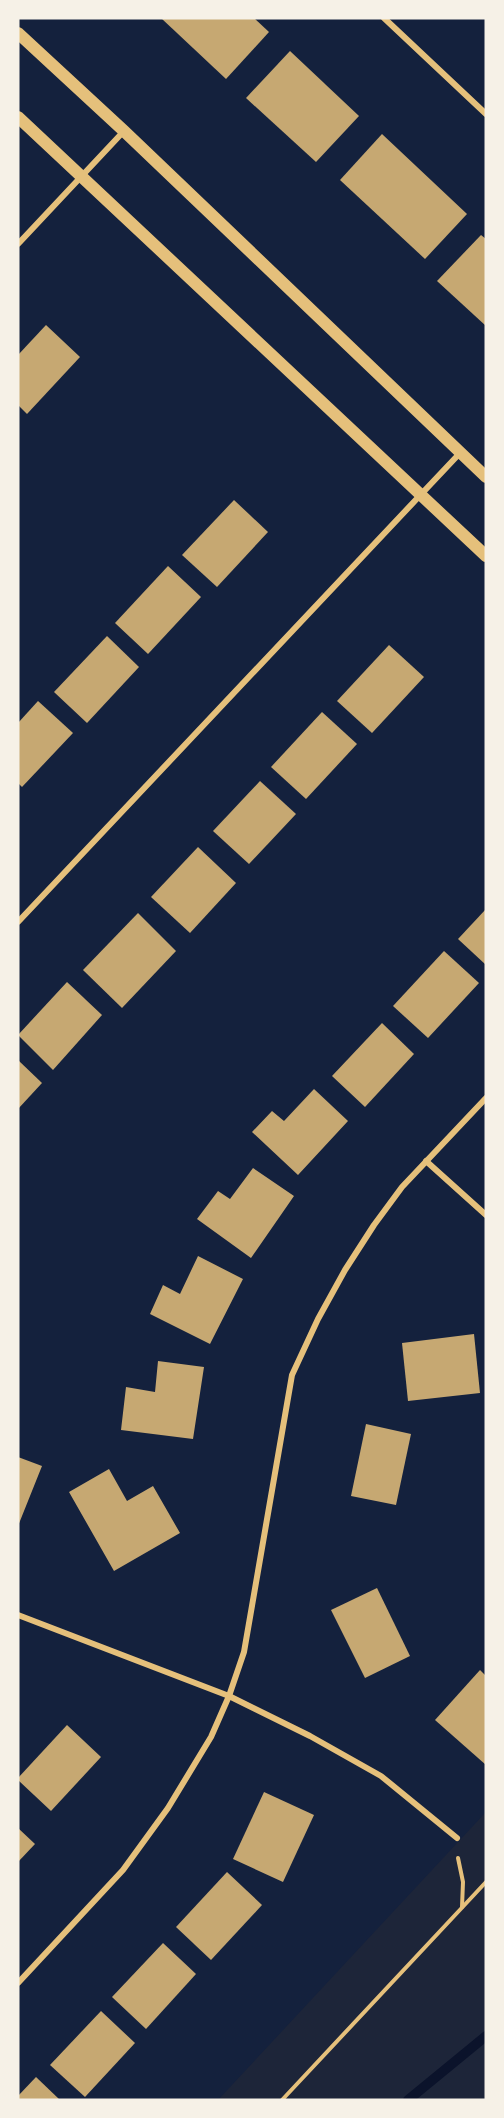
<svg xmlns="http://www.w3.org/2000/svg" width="504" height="2118" font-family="'Playfair Display',serif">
  <rect width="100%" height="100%" fill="#14213d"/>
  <path fill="#1d2539" d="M486,1812v288h-268z"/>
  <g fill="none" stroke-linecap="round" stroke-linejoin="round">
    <path stroke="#0b132b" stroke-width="10" d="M408,2100l78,-64"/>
  </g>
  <g fill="#c6a872">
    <path d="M161,18h93l15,14 -43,47z"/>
    <path d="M290,51l69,65 -43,46 -70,-64z"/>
    <path d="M382,134l85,80 -42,45 -85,-79z"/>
    <path d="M481,235l5,4v87l-49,-45z"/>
    <path d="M46,325l34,32 -53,57 -9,-9v-50z"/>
    <path d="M234,500l34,32 -51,55 -35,-32z"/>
    <path d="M168,566l33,31 -53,57 -33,-31z"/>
    <path d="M107,636l32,31 -52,56 -33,-31z"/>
    <path d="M389,645l35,32 -52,56 -35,-32z"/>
    <path d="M38,701l35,32 -51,54 -4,-4v-60z"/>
    <path d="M322,712l35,32 -51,55 -35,-32z"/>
    <path d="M260,781l36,33 -47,50 -36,-33z"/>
    <path d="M198,847l38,36 -46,50 -39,-36z"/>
    <path d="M486,909v56l-28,-26z"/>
    <path d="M138,913l38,38 -54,57 -39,-38z"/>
    <path d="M444,951l35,32 -51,55 -35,-32z"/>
    <path d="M67,982l35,33 -49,55 -35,-35z"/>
    <path d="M382,1023l32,31 -49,53 -33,-31z"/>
    <path d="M18,1060l24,23 -24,26z"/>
    <path d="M314,1089l34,32 -50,54 -46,-43 20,-21 12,10z"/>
    <path d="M253,1168l41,28 -43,62 -54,-39 21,-28 12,8z"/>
    <path d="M198,1256l45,23 -33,65 -60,-30 13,-29 17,9z"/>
    <path d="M474,1334l6,59 -72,8 -6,-58z"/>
    <path d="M158,1361l46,6 -11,72 -72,-9 5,-43 29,5z"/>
    <path d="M366,1424l45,10 -15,71 -45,-9z"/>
    <path d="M18,1457l24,9 -24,60z"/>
    <path d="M109,1469l18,32 26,-15 27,47 -66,38 -45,-79z"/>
    <path d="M377,1588l33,68 -45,22 -34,-68z"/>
    <path d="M480,1670l6,6v89l-51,-45z"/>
    <path d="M67,1725l34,32 -50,54 -33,-31v-2z"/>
    <path d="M264,1792l50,23 -31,67 -50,-23z"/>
    <path d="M18,1828l17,16 -17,18z"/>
    <path d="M227,1872l35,33 -51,55 -35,-33z"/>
    <path d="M163,1943l33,31 -50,55 -34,-32z"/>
    <path d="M101,2011l34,32 -50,54 -35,-32z"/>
    <path d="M36,2077l24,23h-42v-4z"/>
  </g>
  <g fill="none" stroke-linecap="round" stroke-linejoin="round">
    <g stroke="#e5c07b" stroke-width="4">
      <path d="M458,1858l5,24 -1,25"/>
      <path d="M282,2100l204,-218"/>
    </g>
    <g stroke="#e5c07b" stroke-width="6">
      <path d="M384,18l102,96"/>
      <path d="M18,244l106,-113"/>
      <path d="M18,922l442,-469"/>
      <path d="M426,1161l60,54"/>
      <path d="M18,1615l211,81 81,40 71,40 76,62"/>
      <path d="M18,1983l105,-113 45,-62 43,-71 18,-41 15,-44 48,-277 26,-56 27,-49 29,-45 28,-38 84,-89"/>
    </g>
    <g stroke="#e5c07b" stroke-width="12">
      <path d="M18,33l106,98 362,346"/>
      <path d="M18,117l468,439"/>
    </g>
  </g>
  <rect width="504" height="2118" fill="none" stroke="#f6f1e7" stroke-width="39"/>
</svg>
